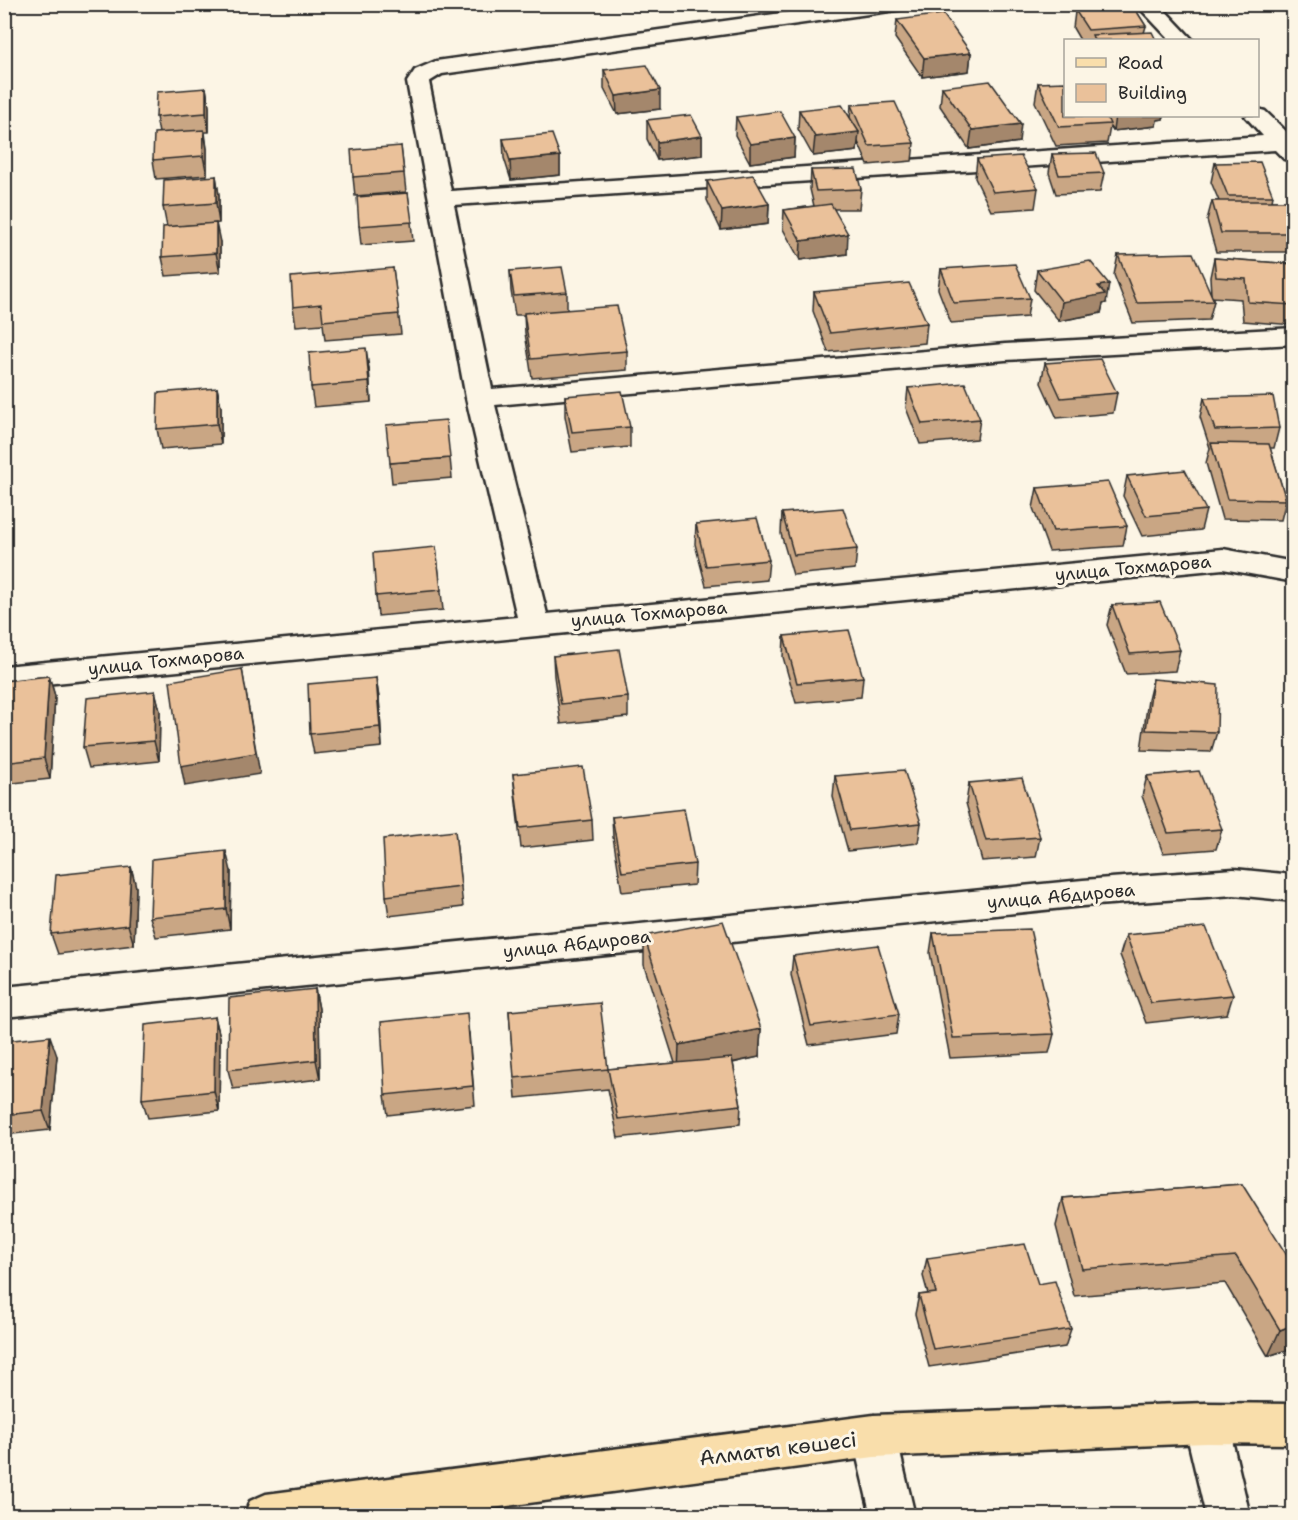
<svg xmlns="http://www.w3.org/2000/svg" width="1298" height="1520" font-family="'Shantell Sans',sans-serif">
  <rect width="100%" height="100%" fill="#fcf5e5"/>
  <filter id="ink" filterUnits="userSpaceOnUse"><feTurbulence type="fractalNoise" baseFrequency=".0167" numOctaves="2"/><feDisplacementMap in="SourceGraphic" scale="12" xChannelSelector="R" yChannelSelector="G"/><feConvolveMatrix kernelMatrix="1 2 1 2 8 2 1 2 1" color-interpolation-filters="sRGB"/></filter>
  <g filter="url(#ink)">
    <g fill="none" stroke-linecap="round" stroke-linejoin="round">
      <defs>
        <g id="street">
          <path d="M847,4h60l-2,5 -8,1 -455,64 -13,8 22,109 812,-55 -18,-20h13v-7l7,2 27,26 2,24 -10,-2 -9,-9 -821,55 38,184 513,-45 289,-16v16l-289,16 -510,45 52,209 676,-65 71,13v20l-71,-13 -1219,119v-22l513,-49 -51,-219 -59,-316 8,-12 21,-9z"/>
          <path d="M1136,4h23l34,36h-23z"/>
          <path d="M1234,869l60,6v26l-60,-6 -151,11 -1079,111v-30l1079,-107z"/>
          <path d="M874,1415l15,6 7,15 19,80h-44l-19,-80 7,-15z"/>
        </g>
        <path id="secondary" d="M1206,1403l15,6 7,14 22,93h-44l-22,-93 7,-14z"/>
        <path id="primary" d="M1206,1403l88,1v40l-88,-1 -332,14 -442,59h-188l6,-15 16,-7 608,-79z"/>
      </defs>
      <use href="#street" stroke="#2b2b2b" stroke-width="5"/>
      <use href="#secondary" stroke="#2b2b2b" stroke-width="5"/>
      <use href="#primary" stroke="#2b2b2b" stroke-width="5"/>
      <use href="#street" fill="#fcf5e5" fill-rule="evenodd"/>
      <use href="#secondary" fill="#fcf5e5" fill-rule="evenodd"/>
      <use href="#primary" fill="#f9deab" fill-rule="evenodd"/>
    </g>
    <g fill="#c9a684" stroke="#2b2b2b" stroke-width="1.5">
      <path d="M1076,4h56l14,22 -2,7 12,7h-76l-7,-12z"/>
      <path d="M897,20l74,33 -2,18 -47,6 -27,-39z"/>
      <path d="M604,70l56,39 -43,5 -13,-25z"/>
      <path d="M1038,83l27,33h99l-1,3 -6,1 -1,6 -43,5 -3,-4 -3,16 -51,3 -21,-44z"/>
      <path d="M942,87l77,55 -50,7 -29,-43z"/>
      <path d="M206,88l3,19v25h-4l2,17v26l-51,4 -3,-19 6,-27 -3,-16z"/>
      <path d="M851,105l63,38 -2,18 -44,4 -10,-23 -1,9 -44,5 -15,-27 1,-19 51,8z"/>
      <path d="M736,117l59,21 -1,19 -44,6 -15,-28z"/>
      <path d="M647,120l55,16v19l-45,5 -10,-21z"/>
      <path d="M503,139l57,17v19l-49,5 -7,-22z"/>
      <path d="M401,146l5,46 -51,4 -2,-19z"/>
      <path d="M1052,154l52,19 -4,19 -44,2 -7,-21z"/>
      <path d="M977,159l61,29 -3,20 -44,3 -16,-33z"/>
      <path d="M1215,163l58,33 -1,5h21v51h-77l-9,-32 5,-19h7l-8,-19z"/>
      <path d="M811,170l50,19 -2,20h-25l13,45 -47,6 -17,-31 1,-19 30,-4 -4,-17z"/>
      <path d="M216,176l3,19v28l-52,4 -4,-20z"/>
      <path d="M707,181l62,23 -1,20 -47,6 -14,-30z"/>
      <path d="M408,193l5,48 -52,4 -2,-19z"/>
      <path d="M220,242v30l-54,4 -4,-19z"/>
      <path d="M1118,255l93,39 -1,-17 4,-19 79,6v61l-50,-4 -2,-22 -29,-2 2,4 -5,19 -76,3 -19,-48z"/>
      <path d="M393,268l8,66 -76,6 -2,-16 -27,2 -3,-19z"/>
      <path d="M941,269l89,29 -3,19 -76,6 -13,-34z"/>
      <path d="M1037,270l69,33 -3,1 -2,9 -42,8 -25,-31z"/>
      <path d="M510,271l57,21v18l60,41v19l-95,8 -7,-45 -1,-18h-9l-4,-24z"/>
      <path d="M814,292l113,31 -2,20 -97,9 -15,-41z"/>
      <path d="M1045,363l72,30 -4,20 -56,5 -16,-35z"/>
      <path d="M369,368l2,34 -57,5 -3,-20z"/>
      <path d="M217,388l4,19v37l-60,5 -4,-20z"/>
      <path d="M908,388l72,31 -3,20 -57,5 -14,-36z"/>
      <path d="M565,396l65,31v20l-58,5 -7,-36z"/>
      <path d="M1204,398l75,30 -5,20h-4l16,52 -5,20 -59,-1 -16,-56 4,-15 -10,-31z"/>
      <path d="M450,458l2,20 -60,5 -2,-20z"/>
      <path d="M1127,476l79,34 -5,20 -59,6 -19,-40z"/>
      <path d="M1037,488l90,38 -4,20 -74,5 -16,-43z"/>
      <path d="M782,513l75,36 -2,20 -62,6 -12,-41z"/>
      <path d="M696,524l73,36 -2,20 -61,6 -11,-42z"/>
      <path d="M436,547l7,63 -65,6 -2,-20z"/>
      <path d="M1112,605l68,45 -5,21 -49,3 -19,-49z"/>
      <path d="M784,636l79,41 -2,20 -65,6 -13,-46z"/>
      <path d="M553,656l75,41v20l-67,7 -7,-48z"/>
      <path d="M49,676l6,20 -5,83 -46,5v-103z"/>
      <path d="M376,678l3,20 3,49 -68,7 -4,-20z"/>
      <path d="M1153,679l64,53 -6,20 -70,-2 7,-50z"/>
      <path d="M155,691l5,20 -1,50 -70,7 -6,-21z"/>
      <path d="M513,774l79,46 1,20 -72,8 -6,-54z"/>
      <path d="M835,776l86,47 -3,20 -70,8 -15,-54z"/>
      <path d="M1147,776l75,53 -6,20 -53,4 -21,-57z"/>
      <path d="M969,783l71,54 -4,20 -54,4 -16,-58z"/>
      <path d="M612,817l83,47 -1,21 -72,7 -9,-55z"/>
      <path d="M455,831l8,76 -74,9 -3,-20z"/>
      <path d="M131,867l5,20 -2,58 -76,9 -7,-20z"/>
      <path d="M231,871l-1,58 -74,8 -6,-20z"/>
      <path d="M933,933l121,101 -5,19 -99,5 -20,-105z"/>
      <path d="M1126,935l107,60 -6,19 -81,9 -26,-68z"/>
      <path d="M644,936l117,93 -2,28 -26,6 8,42 -1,19 -122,14 -10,-49 -92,9 -7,-87 99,58 67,-6 -31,-98z"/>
      <path d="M793,956l106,58 -3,20 -87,11 -18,-70z"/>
      <path d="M315,989l4,20 1,70 -87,10 -5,-19z"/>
      <path d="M215,1017l5,20 -1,74 -71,7 -6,-19z"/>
      <path d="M469,1033l6,72 -87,10 -3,-20z"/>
      <path d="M4,1041l53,15 -7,74 -46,5z"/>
      <path d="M1242,1184l51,164 -25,8 -43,-73 -151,13 -18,-70 7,-28z"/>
      <path d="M927,1258l111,26 33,45 -6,18 -136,20 -14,-53 4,-19 9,-1 -5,-18z"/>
    </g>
    <g fill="#a4876c" stroke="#2b2b2b" stroke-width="1.5">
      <path d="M971,53l-2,18 -47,6 2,-19z"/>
      <path d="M206,88l3,19v25l-3,-19z"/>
      <path d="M660,90v19l-43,5 -1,-18z"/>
      <path d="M1115,116h49l-1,3 -6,1 -1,6 -43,5z"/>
      <path d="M1021,124l-2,18 -50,7 3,-19z"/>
      <path d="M204,130l3,19v26l-4,-19z"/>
      <path d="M859,132l-2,19 -44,5 2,-19z"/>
      <path d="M702,136v19l-45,5v-18z"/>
      <path d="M795,138l-1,19 -44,6v-19z"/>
      <path d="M560,156v19l-49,5 -1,-19z"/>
      <path d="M216,176l3,19v28l-3,-20z"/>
      <path d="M769,204l-1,20 -47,6 1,-19z"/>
      <path d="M216,223l4,19v30l-4,-19z"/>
      <path d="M848,234l-1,20 -47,6 1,-19z"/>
      <path d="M1109,284l-3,19 -3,1 -2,9 -42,8 3,-19 36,-16z"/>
      <path d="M366,348l3,20 2,34 -2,-20z"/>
      <path d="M217,388l4,19v37l-4,-20z"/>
      <path d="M242,669l18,105 -75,12 -4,-20z"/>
      <path d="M49,676l6,20 -5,83 -6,-21z"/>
      <path d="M376,678l3,20 3,49 -2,-20z"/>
      <path d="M155,691l5,20 -1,50 -5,-20z"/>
      <path d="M226,851l5,20 -1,58 -4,-20z"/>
      <path d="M131,867l5,20 -2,58 -6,-20z"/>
      <path d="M315,989l4,20 1,70 -4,-19z"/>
      <path d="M215,1017l5,20 -1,74 -5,-20z"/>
      <path d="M761,1029l-2,28 -81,17 1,-29z"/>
      <path d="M50,1036l7,20 -7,74 -7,-19z"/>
      <path d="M1293,1325v23l-25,8 12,-26z"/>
    </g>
    <g fill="#eac19a" stroke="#2b2b2b" stroke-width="1.5">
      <path d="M1085,4h47l14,22 -58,4 -13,-20 12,-1z"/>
      <path d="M943,14l28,39 -47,5 -27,-38z"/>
      <path d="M1152,32l4,8h-62l-2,-5z"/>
      <path d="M647,65l13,25 -44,6 -12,-26z"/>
      <path d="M990,81l31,43 -49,6 -30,-43z"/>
      <path d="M1065,82v34h41l4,8 -51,3 -21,-44z"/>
      <path d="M206,88v25l-50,4 1,-25z"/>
      <path d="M895,102l19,41 -45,3 -18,-41z"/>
      <path d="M842,105l17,27 -44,5 -16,-27z"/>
      <path d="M780,111l15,27 -45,6 -14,-27z"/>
      <path d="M691,115l11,21 -45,6 -10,-22z"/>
      <path d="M204,130l-1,26 -50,4 1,-27z"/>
      <path d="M552,134l8,22 -50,5 -7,-22z"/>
      <path d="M401,146l3,27 -51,4 -2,-27z"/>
      <path d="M1096,153l8,20 -45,2 -7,-21z"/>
      <path d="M1021,156l17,32 -45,4 -16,-33z"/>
      <path d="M1260,162l13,34h-45l-13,-33z"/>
      <path d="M856,169l5,20 -45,2 -5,-21z"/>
      <path d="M753,175l16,29 -47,7 -15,-30z"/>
      <path d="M216,176v27l-53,4 1,-27z"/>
      <path d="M408,193l4,29 -53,4 -2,-29z"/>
      <path d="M1212,201h81v32h-72z"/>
      <path d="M831,204l17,30 -47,7 -17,-31z"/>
      <path d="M216,223v30l-54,4 1,-30z"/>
      <path d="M1193,253l21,48 -77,2 -19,-48z"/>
      <path d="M1214,258l79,6v41l-45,-3 -2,-23 -30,-2z"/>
      <path d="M1090,261l19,23 -11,2 7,8 -43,8 -25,-32z"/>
      <path d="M1015,264l15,34 -76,5 -13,-34z"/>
      <path d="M562,267l5,25 -53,4 -4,-25z"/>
      <path d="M393,268l6,46 -76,7 -2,-17 -28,3 -2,-30z"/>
      <path d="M909,283l18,40 -97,10 -16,-41z"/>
      <path d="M617,306l10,45 -96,8 -7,-46z"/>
      <path d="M366,348l3,34 -58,5 -2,-34z"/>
      <path d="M1100,359l17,34 -56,5 -16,-35z"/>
      <path d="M965,383l15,36 -58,5 -14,-36z"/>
      <path d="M217,388v36l-60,5 1,-36z"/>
      <path d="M622,391l8,36 -58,5 -7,-36z"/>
      <path d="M1273,396l6,32 -64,2 -11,-32z"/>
      <path d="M446,420l4,38 -60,5 -4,-38z"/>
      <path d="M1211,443l58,1 17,56 -59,-1z"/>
      <path d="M1185,470l21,40 -60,6 -19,-40z"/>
      <path d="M1108,482l19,44 -74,5 -16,-43z"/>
      <path d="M843,508l14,41 -63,6 -12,-42z"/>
      <path d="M757,518l12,42 -63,6 -10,-42z"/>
      <path d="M436,547l5,43 -65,6 -3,-43z"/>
      <path d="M1160,602l20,48 -50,4 -18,-49z"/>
      <path d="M849,630l14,47 -66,6 -13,-47z"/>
      <path d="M619,649l9,48 -67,7 -8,-48z"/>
      <path d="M242,669l14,84 -75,13 -11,-85z"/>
      <path d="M49,676l-5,82 -40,5v-82z"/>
      <path d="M376,678l4,49 -70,7 -2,-50z"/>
      <path d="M1153,679l65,6 -1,47 -71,-2z"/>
      <path d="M155,691l-1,50 -71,6 4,-49z"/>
      <path d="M583,767l9,53 -72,8 -7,-54z"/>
      <path d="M904,770l17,53 -71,7 -15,-54z"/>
      <path d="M1199,771l23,58 -54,4 -21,-57z"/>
      <path d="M1022,778l18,59 -54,4 -17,-58z"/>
      <path d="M684,809l11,55 -73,8 -10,-55z"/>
      <path d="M455,831l6,56 -75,9 -3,-57z"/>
      <path d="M226,851v58l-76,8 2,-58z"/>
      <path d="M131,867l-3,58 -77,9 5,-59z"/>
      <path d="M723,921l38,108 -82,16 -35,-109z"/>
      <path d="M1206,927l27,68 -82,8 -25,-68z"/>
      <path d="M1030,929l24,105 -101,4 -20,-105z"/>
      <path d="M878,945l21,69 -88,12 -18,-70z"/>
      <path d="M315,989l1,71 -88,10 1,-72z"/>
      <path d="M600,1003l8,66 124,-11 9,47 -123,14 -10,-50 -94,9 -5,-67z"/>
      <path d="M467,1013l6,73 -88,9 -4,-73z"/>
      <path d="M215,1017l-1,74 -72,8 3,-74z"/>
      <path d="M50,1036l-7,75 -39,4v-74z"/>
      <path d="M1242,1184l51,81v60l-13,5 -44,-74 -154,13 -19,-71z"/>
      <path d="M1025,1244l13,40 17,-3 16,48 -138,20 -14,-54 17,-2 -9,-35z"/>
    </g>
  </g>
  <g text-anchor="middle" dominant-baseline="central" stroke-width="6" stroke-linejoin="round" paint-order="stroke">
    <g font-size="18" fill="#2b2b2b" stroke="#fcf5e5">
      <text transform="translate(1133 568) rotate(-5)">улица Тохмарова</text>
      <text transform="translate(649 614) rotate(-5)">улица Тохмарова</text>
      <text transform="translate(166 661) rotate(-6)">улица Тохмарова</text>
      <text transform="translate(1061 896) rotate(-5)">улица Абдирова</text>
      <text transform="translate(577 944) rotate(-6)">улица Абдирова</text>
    </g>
    <g font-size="21" fill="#2b2b2b" stroke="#fcf5e5">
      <text transform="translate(778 1449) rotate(-7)">Алматы көшесі</text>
    </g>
  </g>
  <rect width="1298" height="1520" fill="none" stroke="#fcf5e5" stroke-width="24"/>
  <rect x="12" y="12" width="1274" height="1496" fill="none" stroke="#2b2b2b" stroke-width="2" filter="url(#ink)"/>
  <rect x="1064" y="39" width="195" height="78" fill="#fcf5e5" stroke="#a8a49b" stroke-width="1.5"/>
  <rect x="1076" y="58" width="30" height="9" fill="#f9deab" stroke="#a8a49b" stroke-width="1.5"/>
  <text x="1118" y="69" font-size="18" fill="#2b2b2b">Road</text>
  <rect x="1076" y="84" width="30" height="18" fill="#eac19a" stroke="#a8a49b" stroke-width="1.5"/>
  <text x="1118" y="99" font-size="18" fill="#2b2b2b">Building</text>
</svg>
